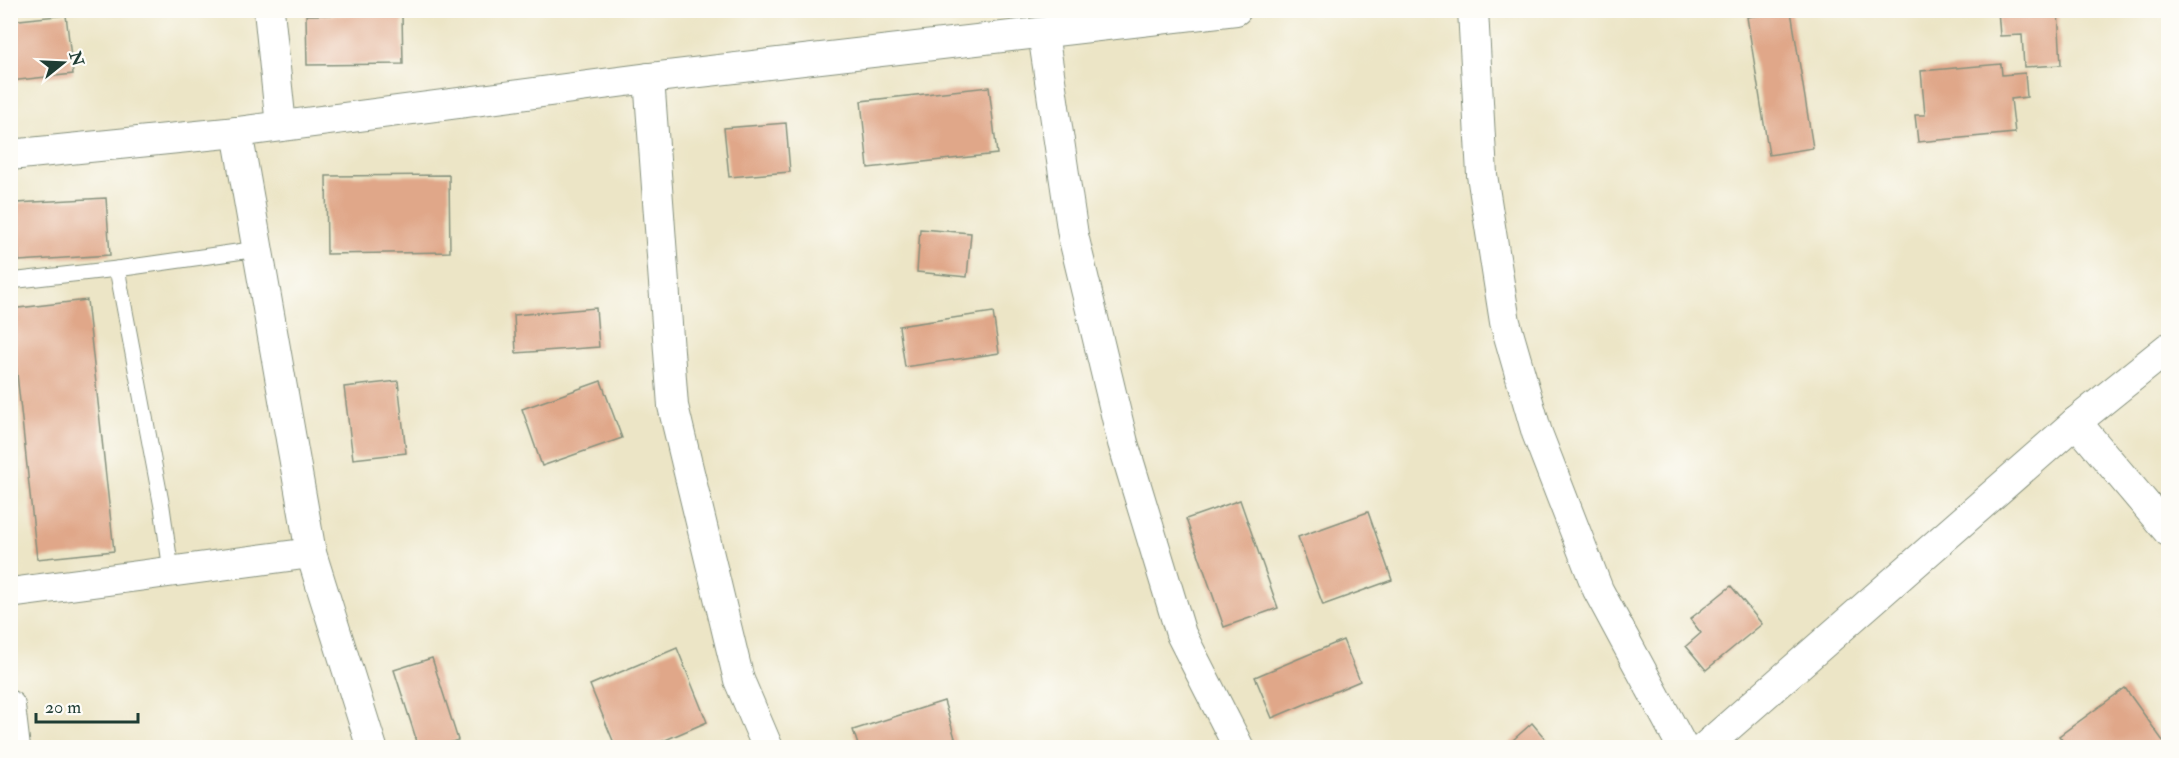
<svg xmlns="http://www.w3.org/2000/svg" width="2179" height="758" font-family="'IM FELL Double Pica',serif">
  <rect width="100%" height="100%" fill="#fdfcf7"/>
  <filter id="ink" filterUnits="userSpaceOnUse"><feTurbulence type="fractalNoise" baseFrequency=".0167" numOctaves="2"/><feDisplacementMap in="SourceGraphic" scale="12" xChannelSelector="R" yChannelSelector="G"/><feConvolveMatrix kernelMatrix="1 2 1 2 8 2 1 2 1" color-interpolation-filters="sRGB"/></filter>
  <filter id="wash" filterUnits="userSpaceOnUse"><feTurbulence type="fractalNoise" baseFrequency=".008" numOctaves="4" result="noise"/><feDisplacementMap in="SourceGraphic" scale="24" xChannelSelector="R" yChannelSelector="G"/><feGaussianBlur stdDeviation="1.35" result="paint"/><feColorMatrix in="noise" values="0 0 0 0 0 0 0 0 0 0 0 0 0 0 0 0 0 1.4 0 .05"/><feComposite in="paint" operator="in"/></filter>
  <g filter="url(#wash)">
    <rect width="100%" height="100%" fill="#ece5c6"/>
    <g id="blocks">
      <g fill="#e0a789">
        <path d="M1998,10h60l3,55 -37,2 -2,-32 -22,1z"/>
        <path d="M1791,11l22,137 -44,7 -22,-138z"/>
        <path d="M402,14l1,50 -96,1 -1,-50z"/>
        <path d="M66,15l7,59 -63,7v-60z"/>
        <path d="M2001,64l1,11 23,-2 2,24 -16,2 4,34 -97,9 -3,-27h10l-4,-44z"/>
        <path d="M989,87l8,67 -129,14 -7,-67z"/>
        <path d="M786,123l4,49 -61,5 -5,-49z"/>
        <path d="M449,175l1,77 -123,2 -1,-78z"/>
        <path d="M106,198l4,57 -91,6 -3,-58z"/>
        <path d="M920,229l51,4 -4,44 -50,-5z"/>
        <path d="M87,300l27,251 -77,8 -27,-250z"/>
        <path d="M596,308l3,39 -83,6 -2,-38z"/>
        <path d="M993,312l6,41 -94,14 -6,-41z"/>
        <path d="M398,381l8,72 -53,6 -9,-72z"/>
        <path d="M601,381l21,57 -80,28 -20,-57z"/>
        <path d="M1240,500l38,108 -54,19 -38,-108z"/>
        <path d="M1368,512l24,68 -69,25 -25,-68z"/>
        <path d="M1731,586l31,38 -56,46 -20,-24 15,-13 -11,-14z"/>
        <path d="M1343,640l17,41 -88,37 -17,-41z"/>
        <path d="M677,648l30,74 -60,26h-31l-26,-63z"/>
        <path d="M432,658l26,82 -24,8h-15l-25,-78z"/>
        <path d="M2125,688l43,60h-100l-9,-12z"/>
        <path d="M944,701l14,47h-99l-6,-18z"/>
        <path d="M1532,723l21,25h-49z"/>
      </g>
    </g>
  </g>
  <g filter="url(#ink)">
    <use href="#blocks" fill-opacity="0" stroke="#86917d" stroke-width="1.5"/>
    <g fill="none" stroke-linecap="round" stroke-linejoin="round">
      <defs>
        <g id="lane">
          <path d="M117,269l141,-20"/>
          <path d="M10,281l107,-12 45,238 9,64"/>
        </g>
        <g id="street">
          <path d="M269,10l12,116"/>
          <path d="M1473,10l9,165 23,147 32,111 61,157 85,158"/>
          <path d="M1043,33l30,202 50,208 58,191 58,114"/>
          <path d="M649,78l24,328 66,274 29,68"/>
          <path d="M237,132l74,421 61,195"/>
          <path d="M10,155l227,-23 412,-54 587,-68"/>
          <path d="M2076,422l92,109"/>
          <path d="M10,593l301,-40"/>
          <path d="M10,706l5,42"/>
          <path d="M1704,748l372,-326 92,-74"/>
        </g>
      </defs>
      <use href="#lane" stroke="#86917d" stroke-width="17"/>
      <use href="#street" stroke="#86917d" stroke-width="32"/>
      <use href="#lane" stroke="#fff" stroke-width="15"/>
      <use href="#street" stroke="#fff" stroke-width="30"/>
    </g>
  </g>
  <rect width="2179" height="758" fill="none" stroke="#fdfcf7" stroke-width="36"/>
  <g transform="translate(63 63) rotate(72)" stroke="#fdfcf7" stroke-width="4.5" paint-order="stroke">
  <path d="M0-4.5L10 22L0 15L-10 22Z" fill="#1f3d34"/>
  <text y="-9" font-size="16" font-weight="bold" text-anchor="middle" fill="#1f3d34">N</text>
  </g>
  <path d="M36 713v9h102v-9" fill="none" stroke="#1f3d34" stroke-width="3"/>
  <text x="45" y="713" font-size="18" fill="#1f3d34" stroke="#fdfcf7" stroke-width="4.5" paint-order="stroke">20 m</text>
</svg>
